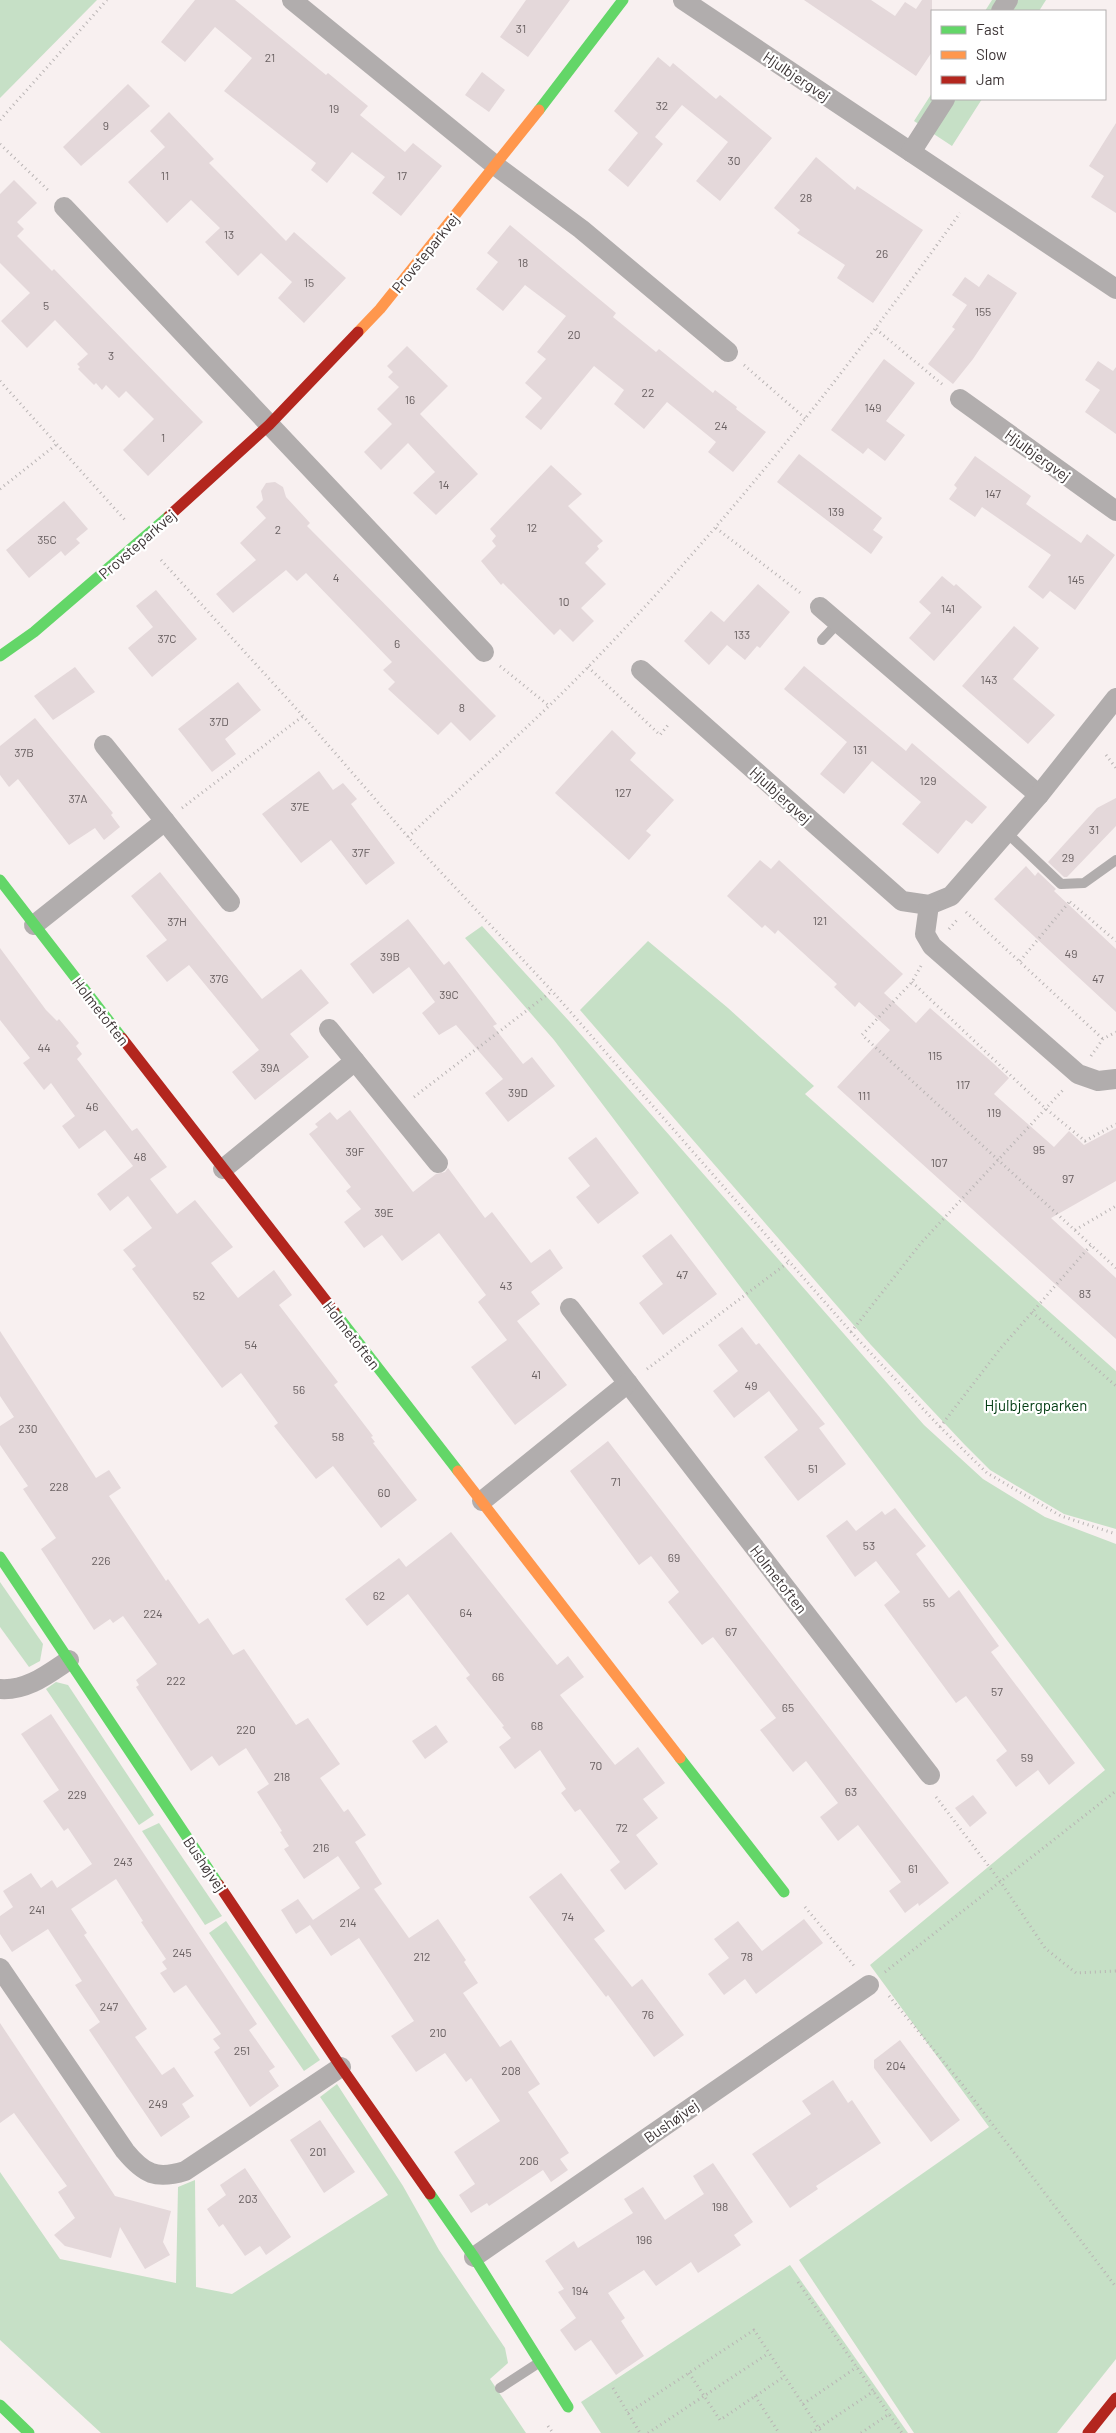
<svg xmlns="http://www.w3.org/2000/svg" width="1116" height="2433" font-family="Barlow,sans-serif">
  <rect width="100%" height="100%" fill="#f8f0f0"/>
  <g fill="#c6e0c6">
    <path d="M0,0h97l-97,98z"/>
    <path d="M992,0h54l-7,11h-54z"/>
    <path d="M932,93v6h50l-30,47 -38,-25z"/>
    <path d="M482,926l87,95 355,404 59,54 62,38 71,27v815l-59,74h-143l-115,-173 190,-133 -119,-162 235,-195 -551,-730 -89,-102z"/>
    <path d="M648,941l80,67 86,78 -9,8 311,277v158l-52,-15 -74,-44 -26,-26 -93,-99 -291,-335z"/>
    <path d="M0,1582l43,62 -3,17 -11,6 -29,-40z"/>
    <path d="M56,1682l12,3 86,130 -15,10 -93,-136z"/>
    <path d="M159,1823l63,93 -17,9 -63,-94z"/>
    <path d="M226,1921l94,139 -16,11 -95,-138z"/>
    <path d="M337,2084l66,102 36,64 66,98 3,15 -18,16 36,54h-425l-101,-93v-168l60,87 116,24 2,-96 17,-7 1,107 36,7 156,-99 -68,-98z"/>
    <path d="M790,2265l118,168h-307l-20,-31z"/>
  </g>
  <g fill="#e4d8da">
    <path d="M195,0h40l91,75 2,-2 40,33 -8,9 45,37 8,-9 29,23 -41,50 -29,-23 13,-16 -33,-25 -25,31 -16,-13 5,-7 -92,-72 28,-33 -37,-31 -30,35 -24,-20z"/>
    <path d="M526,0h44l-42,57 -28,-20z"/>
    <path d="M804,0h67l24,16 10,-14 11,7 6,-9h10v52l-16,24z"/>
    <path d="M658,57l12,10 3,-4 43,36 4,-4 52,43 -52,63 -24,-20 32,-39 -46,-37 -27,32 8,7 -35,43 -20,-17 30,-37 -24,-22z"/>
    <path d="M482,72l23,18 -16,22 -24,-17z"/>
    <path d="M128,84l22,22 -69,60 -18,-19z"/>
    <path d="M169,112l45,47 -5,4 77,78 8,-9 52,46 -42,45 -26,-25 14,-16 -31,-29 -23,23 -33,-34 15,-14 -29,-28 -24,23 -39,-41 37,-35 -15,-16z"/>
    <path d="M1116,123v90l-25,-16 13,-21 -15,-10z"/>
    <path d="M816,157l39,33 2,-4 66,44 -50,73 -36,-25 8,-13 -48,-32 3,-3 -26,-22z"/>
    <path d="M14,180l23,23 -20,19 7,7 -7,7 35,35 2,-2 149,153 -55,54 -25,-26 31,-31 -28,-28 -7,7 -13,-13 -4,5 -6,-7 -2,2 -16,-16 2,-2 -3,-3 11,-10 -33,-34 -28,28 -26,-27 29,-28 -30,-30v-69z"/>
    <path d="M510,225l106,88 -3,4 43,35 3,-3 54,44 2,-3 22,17 -1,2 30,23 -33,40 -25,-20 8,-10 -49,-40 -23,27 -30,-25 10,-14 -30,-24 -53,64 -16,-13 17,-19 -17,-15 21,-24 -9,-7 29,-36 -41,-31 -22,26 -27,-22 22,-27 -11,-9z"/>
    <path d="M988,274l29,19 -44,66 -20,25 -25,-20 27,-35 -3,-2 15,-22 -15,-10 13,-18 14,10z"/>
    <path d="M407,346l41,40 -28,28 58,60 -42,41 -23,-22 22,-21 -27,-29 -27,27 -17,-18 28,-28 -15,-15 22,-22 -11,-10 5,-5 -6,-6z"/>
    <path d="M884,359l31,24 -29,38 19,14 -20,26 -17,-13 -5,6 -32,-24z"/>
    <path d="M1098,361l15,10 3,-4v67l-31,-22 15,-22 -15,-10z"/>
    <path d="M799,454l83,64 -9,12 10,7 -12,17 -94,-72z"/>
    <path d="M975,456l56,40 -5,8 55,39 6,-9 28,21 -40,55 -25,-19 -7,8 -15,-12 23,-32 -69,-48 -7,10 -26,-18 8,-11 -3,-3z"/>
    <path d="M551,465l31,29 -14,12 35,35 -6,5 2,3 -14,14 21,21 -25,24 13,13 -21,21 -13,-13 -6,6 -51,-52 -2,2 -20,-24 15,-15 -4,-5 4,-5 -6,-7z"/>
    <path d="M275,482l8,5 3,10 24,26 -3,3 189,190 -26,25 -19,-19 -13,13 -50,-46 7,-7 -12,-12 9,-8 -86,-89 -9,8 -11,-11 -53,43 -17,-19 40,-34 -16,-17 26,-25 -10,-11 7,-7 -2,-9 5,-8z"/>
    <path d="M64,501l24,28 -12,10 4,4 -15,13 -4,-5 -32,27 -23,-28z"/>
    <path d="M942,576l12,10 2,-2 26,23 -48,54 -25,-23 22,-25 -12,-11z"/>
    <path d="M758,584l32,28 -30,36 -3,-2 -12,14 -18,-15 -18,20 -25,-24 27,-30 13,11z"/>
    <path d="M156,590l41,49 -45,38 -24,-29 25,-21 -17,-21z"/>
    <path d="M1014,626l25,22 -26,31 42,36 -27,29 -66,-58z"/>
    <path d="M804,666l102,85 6,-8 75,64 -15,17 -6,-4 -28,34 -36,-30 19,-22 -49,-41 -28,33 -24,-20 27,-32 -63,-53z"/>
    <path d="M75,667l20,25 -42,28 -19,-24z"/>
    <path d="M238,682l23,28 -36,29 11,15 -24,18 -34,-43z"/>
    <path d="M35,718l78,95 -2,2 9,12 -16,13 -9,-12 -26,17 -51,-66 -9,8 -9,-12v-29z"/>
    <path d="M612,730l24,23 -6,7 44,40 -28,31 5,4 -22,25 -74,-67z"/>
    <path d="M319,771l14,19 10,-7 14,16 -6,5 44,59 -29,22 -35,-45 -30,23 -39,-49z"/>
    <path d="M1116,798v28l-49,51h-3l-16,-15 49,-54z"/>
    <path d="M760,860l11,9 8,-9 124,114 -19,19 32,30 14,-15 63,55 16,15 -15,16 60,53 15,-16 15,14 32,-17v53l-65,37 65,60v61l-279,-252 53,-57 -31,-28 -4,5 -21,-20 3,-3 -59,-54 -3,4 -10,-9 -3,3 -35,-32z"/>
    <path d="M1026,866l9,10 3,-4 18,17 -2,2 62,58v63l-122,-113z"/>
    <path d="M160,872l102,127 39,-30 28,34 -39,31 19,23 -54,43 -23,-28 27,-22 -70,-85 -22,17 -21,-26 21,-16 -36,-44z"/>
    <path d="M408,919l36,46 5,-4 48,63 -4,2 30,38 9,-7 23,29 -47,36 -23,-29 18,-14 -47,-54 -17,10 -17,-22 13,-11 -26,-35 -36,27 -23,-30z"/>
    <path d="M0,948l46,62 11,11 2,-2 20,24 -3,3 6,8 -5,5 55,72 5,-3 30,39 -17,12 27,35 18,-14 38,47 -22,16 27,35 36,-28 18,25 -13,10 59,77 -4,3 39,51 -2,1 4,5 -2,1 44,57 -36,28 -48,-62 -17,13 -42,-53 4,-3 -37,-50 -19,15 -90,-119 4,-3 -13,-16 29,-22 -24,-32 -18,15 -13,-17 36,-28 -28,-36 -26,19 -17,-23 13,-10 -24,-33 -7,7 -21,-27 7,-5 -30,-38z"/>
    <path d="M350,1110l63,82 23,-18 9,-2 3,-4 37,50 7,-6 39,51 19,-14 13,19 -32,24 9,12 -23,17 50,64 -52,40 -44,-58 36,-27 -29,-38 8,-7 -47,-62 -37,28 -20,-26 -18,13 -20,-26 17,-13 -15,-18 5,-4 -42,-53 9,-7 -3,-3 15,-12 7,8z"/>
    <path d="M596,1137l43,56 -41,31 -22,-27 14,-11 -22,-28z"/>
    <path d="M671,1234l46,60 -54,41 -24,-32 24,-19 -21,-28z"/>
    <path d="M742,1327l14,18 3,-2 66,81 -6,4 27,36 -48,37 -34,-44 34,-27 -29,-39 -35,27 -21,-27 25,-20 -20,-26z"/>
    <path d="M0,1331l96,147 13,-8 12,18 -12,8 57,85 2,-2 31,45 9,-6 25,37 11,-6 52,76 12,-7 32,46 -20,14 24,34 4,-3 18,26 -11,7 27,42 -8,5 35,49 29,-19 28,41 -2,2 14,21 -15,10 37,54 11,-7 29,44 -12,8 41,61 -9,6 8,11 -17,12 -8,-12 -54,36 -2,-3 -16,10 -12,-18 16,-11 -21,-32 46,-31 -29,-43 -5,4 -21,-29 -29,19 -25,-36 23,-15 -55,-83 -28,18 -21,-31 -14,9 -15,-24 17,-11 15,21 47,-32 -22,-32 -34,23 -20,-30 5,-3 -9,-14 2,-1 -25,-39 12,-8 -23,-36 -27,18 -7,-10 -21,15 -55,-84 3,-2 -3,-5 21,-16 -34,-48 -10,7 -3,-4 -16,11 -53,-81 15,-11 -33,-49 5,-3 -28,-41v-19l14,-9 -14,-21z"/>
    <path d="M608,1441l341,442 -30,23 -1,-3 -13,10 -16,-22 12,-9 -43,-57 -20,16 -18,-24 18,-14 -32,-42 -13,11 -33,-42 16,-12 -63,-81 -11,8 -34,-43 11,-10 -28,-36 -12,9 -69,-94z"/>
    <path d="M895,1508l31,38 -10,8 33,44 10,-8 12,17 28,39 -8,6 84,111 -26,22 -11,-15 -22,17 -20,-27 11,-9 -41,-55 -10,7 -72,-98 16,-13 -24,-31 -21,16 -29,-41 21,-16 9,11 26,-20 3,4z"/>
    <path d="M451,1532l106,133 11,-9 16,21 -24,18 55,70 23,-18 27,36 -22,16 15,19 -22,17 22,29 -33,26 -15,-20 10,-8 -40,-53 -5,3 -14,-19 5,-4 -26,-39 -25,19 -16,-22 12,-9 -9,-11 2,-1 -38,-48 4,-3 -62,-81 -41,32 -22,-27 54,-41 7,9z"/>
    <path d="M51,1714l206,310 -8,6 26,37 -6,4 10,15 -29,21 -36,-55 6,-4 -7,-9 8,-5 -35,-49 -12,8 -14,-20 7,-4 -5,-7 4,-3 -25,-37 2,-1 -27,-42 -45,30 16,24 -3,2 63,94 -12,8 27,38 12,-8 20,29 -12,8 8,13 -29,20 -72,-107 11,-8 -25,-37 7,-4 -34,-52 -36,23 -12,-18v-18l13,-9 -10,-16 28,-18 10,15 11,-8 5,8 35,-24 -24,-36 -4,3 -21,-30 16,-11 -38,-56z"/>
    <path d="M436,1725l12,17 -23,17 -13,-18z"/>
    <path d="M973,1795l14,18 -17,14 -15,-19z"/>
    <path d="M561,1873l44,58 -11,8 38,48 10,-8 42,56 -30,22 -46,-62 -2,2 -77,-100z"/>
    <path d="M804,1919l19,24 -67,51 -11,-15 -21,16 -16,-21 21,-16 -15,-19 24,-18 24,30z"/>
    <path d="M0,2023l115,173 56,15 -8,31 7,13 -25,14 -25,-42 -9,31 -46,-12 -11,-11 21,-17 -17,-26 9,-6 -53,-73 -14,10z"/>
    <path d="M900,2040l60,80 -29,22 -57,-74v-8z"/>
    <path d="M833,2080l15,23 4,-3 29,43 -65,43 2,3 -28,19 -38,-54 59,-40 -9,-13z"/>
    <path d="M320,2120l35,52 -31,21 -34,-53z"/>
    <path d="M713,2163l40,59 -19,13 7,10 -43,28 -7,-11 -35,24 -12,-16 -36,23 17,25 -4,3 23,35 -28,19 -25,-35 -16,11 -15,-21 16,-12 -18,-26 6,-3 -19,-28 29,-20 4,7 55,-35 -9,-14 19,-12 22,33 39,-26 -11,-18z"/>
    <path d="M245,2168l46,69 -25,18 -6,-9 -15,10 -22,-32 -4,3 -12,-18 19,-14 -6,-10z"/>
  </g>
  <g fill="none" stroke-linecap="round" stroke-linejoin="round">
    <g stroke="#b9b4b4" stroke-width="3" stroke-dasharray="1 4" stroke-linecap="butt">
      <path d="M0,120l107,-120"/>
      <path d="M0,144l50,48"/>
      <path d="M876,329l67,56"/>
      <path d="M744,365l62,54"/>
      <path d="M0,381l125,139"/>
      <path d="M0,489l57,-45"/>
      <path d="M716,528l87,67"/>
      <path d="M161,560l142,156 105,121 144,154 299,341 89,95 47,46 74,43 55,18"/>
      <path d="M500,666l48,39"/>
      <path d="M588,667l72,68 8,-10"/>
      <path d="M1106,755l10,13"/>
      <path d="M182,808l121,-92"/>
      <path d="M408,837c60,-57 123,-111 180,-170 137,-141 258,-295 372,-454"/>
      <path d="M1070,902l46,39"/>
      <path d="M966,912l137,127"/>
      <path d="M949,929l9,-10"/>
      <path d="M1020,961l50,-60"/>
      <path d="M921,966l-9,16 -50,53 254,233"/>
      <path d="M912,982l133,126 40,33 31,-17"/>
      <path d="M1091,1056l12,-17 13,-7"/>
      <path d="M414,1097l138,-106"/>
      <path d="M1075,1230l41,-24"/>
      <path d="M1032,1312l84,74"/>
      <path d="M851,1332l70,-89 142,-153"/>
      <path d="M647,1369l143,-108"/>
      <path d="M940,1427l60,-78 91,-104"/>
      <path d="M936,1797l64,84 45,67 31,25 40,-2"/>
      <path d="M805,1907l50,60"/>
      <path d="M885,1972l231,-181"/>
      <path d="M889,1996l73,88 154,203"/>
      <path d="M798,2282l91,132"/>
      <path d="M689,2373l31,47 65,-44"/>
      <path d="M613,2388l27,45"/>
      <path d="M755,2396l24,37"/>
      <path d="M803,2404l54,-37"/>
      <path d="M628,2413l126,-83 68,103"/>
      <path d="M548,2426l5,7"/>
      <path d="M648,2433l121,-80"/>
      <path d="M811,2433l63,-42"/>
      <path d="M861,2433l28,-19 13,19"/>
    </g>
    <g stroke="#b1adad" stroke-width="10">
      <path d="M822,640l16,-17"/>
      <path d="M1006,832l55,52 23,-1 32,-23"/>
      <path d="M500,2388l40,-26"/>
    </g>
    <g stroke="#b1adad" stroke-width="20">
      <path d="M292,0l204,166 85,63 147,123"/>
      <path d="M683,0l433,289"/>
      <path d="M1001,11l7,-11"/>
      <path d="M911,152l34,-53"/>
      <path d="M64,207l420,445"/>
      <path d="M960,399l156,112"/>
      <path d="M820,607l219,188"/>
      <path d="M641,670l261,231 27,4 22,-9 88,-101 77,-97"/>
      <path d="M104,745l126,157"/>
      <path d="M929,905l-4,29 7,12 146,128 20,7 18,-2"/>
      <path d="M34,925l131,-104"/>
      <path d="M329,1029l109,134"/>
      <path d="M223,1169l132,-108"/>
      <path d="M570,1308l360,467"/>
      <path d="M482,1501l146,-118"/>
      <path d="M0,1689c27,2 48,-15 69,-29"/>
      <path d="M0,1968l125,183c19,23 31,29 60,20l156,-104"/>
      <path d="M474,2257l395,-272"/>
    </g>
    <g stroke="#63d668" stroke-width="11">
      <path d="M539,110l84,-110"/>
      <path d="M0,656l34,-24 135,-116"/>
      <path d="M0,880l122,158"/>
      <path d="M334,1311l124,160"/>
      <path d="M0,1557l219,328"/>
      <path d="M680,1758l104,134"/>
      <path d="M430,2194l44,63 94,150"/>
      <path d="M0,2405l29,28"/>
    </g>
    <g stroke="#ff974d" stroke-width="11">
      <path d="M358,332l22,-23 159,-199"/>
      <path d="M458,1471l222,287"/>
    </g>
    <g stroke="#b3261e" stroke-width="11">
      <path d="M169,516l100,-91 89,-93"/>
      <path d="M122,1038l212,273"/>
      <path d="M219,1885l122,182 89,127"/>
      <path d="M1088,2433l28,-35"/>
    </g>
  </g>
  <g text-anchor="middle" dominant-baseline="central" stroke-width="4.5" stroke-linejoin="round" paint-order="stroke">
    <g font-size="12" fill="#696061">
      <text x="521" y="28">31</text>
      <text x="270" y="57">21</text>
      <text x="662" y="105">32</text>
      <text x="334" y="108">19</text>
      <text x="106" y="125">9</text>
      <text x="734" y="160">30</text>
      <text x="165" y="175">11</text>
      <text x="402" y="175">17</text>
      <text x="806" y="197">28</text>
      <text x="229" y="234">13</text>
      <text x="882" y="253">26</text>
      <text x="523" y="262">18</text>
      <text x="309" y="282">15</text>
      <text x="46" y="305">5</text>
      <text x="983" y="311">155</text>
      <text x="574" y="334">20</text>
      <text x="111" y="355">3</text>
      <text x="648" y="392">22</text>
      <text x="410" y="399">16</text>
      <text x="873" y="407">149</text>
      <text x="721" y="425">24</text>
      <text x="163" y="437">1</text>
      <text x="444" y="484">14</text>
      <text x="993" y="493">147</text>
      <text x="836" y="511">139</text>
      <text x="532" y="527">12</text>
      <text x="278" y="529">2</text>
      <text x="47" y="539">35C</text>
      <text x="336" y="577">4</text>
      <text x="1076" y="579">145</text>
      <text x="564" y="601">10</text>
      <text x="948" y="608">141</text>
      <text x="742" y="634">133</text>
      <text x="167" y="638">37C</text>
      <text x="397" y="643">6</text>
      <text x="989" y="679">143</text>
      <text x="462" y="707">8</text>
      <text x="219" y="721">37D</text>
      <text x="860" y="749">131</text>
      <text x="24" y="752">37B</text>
      <text x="928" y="780">129</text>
      <text x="623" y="792">127</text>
      <text x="78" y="798">37A</text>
      <text x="300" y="806">37E</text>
      <text x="1094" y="829">31</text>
      <text x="361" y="852">37F</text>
      <text x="1068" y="857">29</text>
      <text x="820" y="920">121</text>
      <text x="177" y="921">37H</text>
      <text x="1071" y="953">49</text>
      <text x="390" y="956">39B</text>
      <text x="219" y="978">37G</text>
      <text x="1098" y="978">47</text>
      <text x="449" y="994">39C</text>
      <text x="44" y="1047">44</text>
      <text x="935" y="1055">115</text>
      <text x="270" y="1067">39A</text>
      <text x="963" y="1084">117</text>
      <text x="518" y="1092">39D</text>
      <text x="864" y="1095">111</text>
      <text x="92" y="1106">46</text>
      <text x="994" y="1112">119</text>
      <text x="1039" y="1149">95</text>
      <text x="355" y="1151">39F</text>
      <text x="140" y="1156">48</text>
      <text x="939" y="1162">107</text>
      <text x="1068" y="1178">97</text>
      <text x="384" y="1212">39E</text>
      <text x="682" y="1274">47</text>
      <text x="506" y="1285">43</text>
      <text x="1085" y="1293">83</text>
      <text x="199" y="1295">52</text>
      <text x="251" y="1344">54</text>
      <text x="536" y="1374">41</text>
      <text x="751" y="1385">49</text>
      <text x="299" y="1389">56</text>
      <text x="28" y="1428">230</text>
      <text x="338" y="1436">58</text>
      <text x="813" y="1468">51</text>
      <text x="616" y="1481">71</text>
      <text x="59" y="1486">228</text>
      <text x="384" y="1492">60</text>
      <text x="869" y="1545">53</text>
      <text x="674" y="1557">69</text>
      <text x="101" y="1560">226</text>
      <text x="379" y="1595">62</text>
      <text x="929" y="1602">55</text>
      <text x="466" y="1612">64</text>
      <text x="153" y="1613">224</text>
      <text x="731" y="1631">67</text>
      <text x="498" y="1676">66</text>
      <text x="176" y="1680">222</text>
      <text x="997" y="1691">57</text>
      <text x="788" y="1707">65</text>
      <text x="537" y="1725">68</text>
      <text x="246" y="1729">220</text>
      <text x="1027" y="1757">59</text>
      <text x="596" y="1765">70</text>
      <text x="282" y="1776">218</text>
      <text x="851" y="1791">63</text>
      <text x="77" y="1794">229</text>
      <text x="622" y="1827">72</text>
      <text x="321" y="1847">216</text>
      <text x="123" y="1861">243</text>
      <text x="913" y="1868">61</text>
      <text x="37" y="1909">241</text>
      <text x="568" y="1916">74</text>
      <text x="348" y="1922">214</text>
      <text x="182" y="1952">245</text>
      <text x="422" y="1956">212</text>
      <text x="747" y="1956">78</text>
      <text x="109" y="2006">247</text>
      <text x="648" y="2014">76</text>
      <text x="438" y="2032">210</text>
      <text x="242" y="2050">251</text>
      <text x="896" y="2065">204</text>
      <text x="511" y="2070">208</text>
      <text x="158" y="2103">249</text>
      <text x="318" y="2151">201</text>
      <text x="529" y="2160">206</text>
      <text x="248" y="2198">203</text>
      <text x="720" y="2206">198</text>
      <text x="644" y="2239">196</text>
      <text x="580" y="2290">194</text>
    </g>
    <g font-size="15" fill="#3c3435" stroke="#fff">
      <text transform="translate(797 76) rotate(34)">Hjulbjergvej</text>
      <text transform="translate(425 253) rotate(-51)">Provsteparkvej</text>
      <text transform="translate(1038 455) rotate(36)">Hjulbjergvej</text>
      <text transform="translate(137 544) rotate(-41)">Provsteparkvej</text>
      <text transform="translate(781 795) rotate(42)">Hjulbjergvej</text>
      <text transform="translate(101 1011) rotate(52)">Holmetoften</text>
      <text transform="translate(352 1335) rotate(52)">Holmetoften</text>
      <text transform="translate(779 1579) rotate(52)">Holmetoften</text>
      <text transform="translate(205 1864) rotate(56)">Bushøjvej</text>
      <text transform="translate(671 2121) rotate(-35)">Bushøjvej</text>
    </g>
    <g font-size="15" fill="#013b11" stroke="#fff">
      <text x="1036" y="1405">Hjulbjergparken</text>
    </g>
  </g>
  <rect x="931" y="10" width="175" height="90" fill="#ffffff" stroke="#b1aeae"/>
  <rect x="941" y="26" width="25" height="8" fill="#63d668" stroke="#b1aeae"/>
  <text x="976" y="35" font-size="15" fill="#3c3435">Fast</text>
  <rect x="941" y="51" width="25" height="8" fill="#ff974d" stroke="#b1aeae"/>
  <text x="976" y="60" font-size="15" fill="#3c3435">Slow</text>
  <rect x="941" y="76" width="25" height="8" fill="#b3261e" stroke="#b1aeae"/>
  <text x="976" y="85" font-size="15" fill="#3c3435">Jam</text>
</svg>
